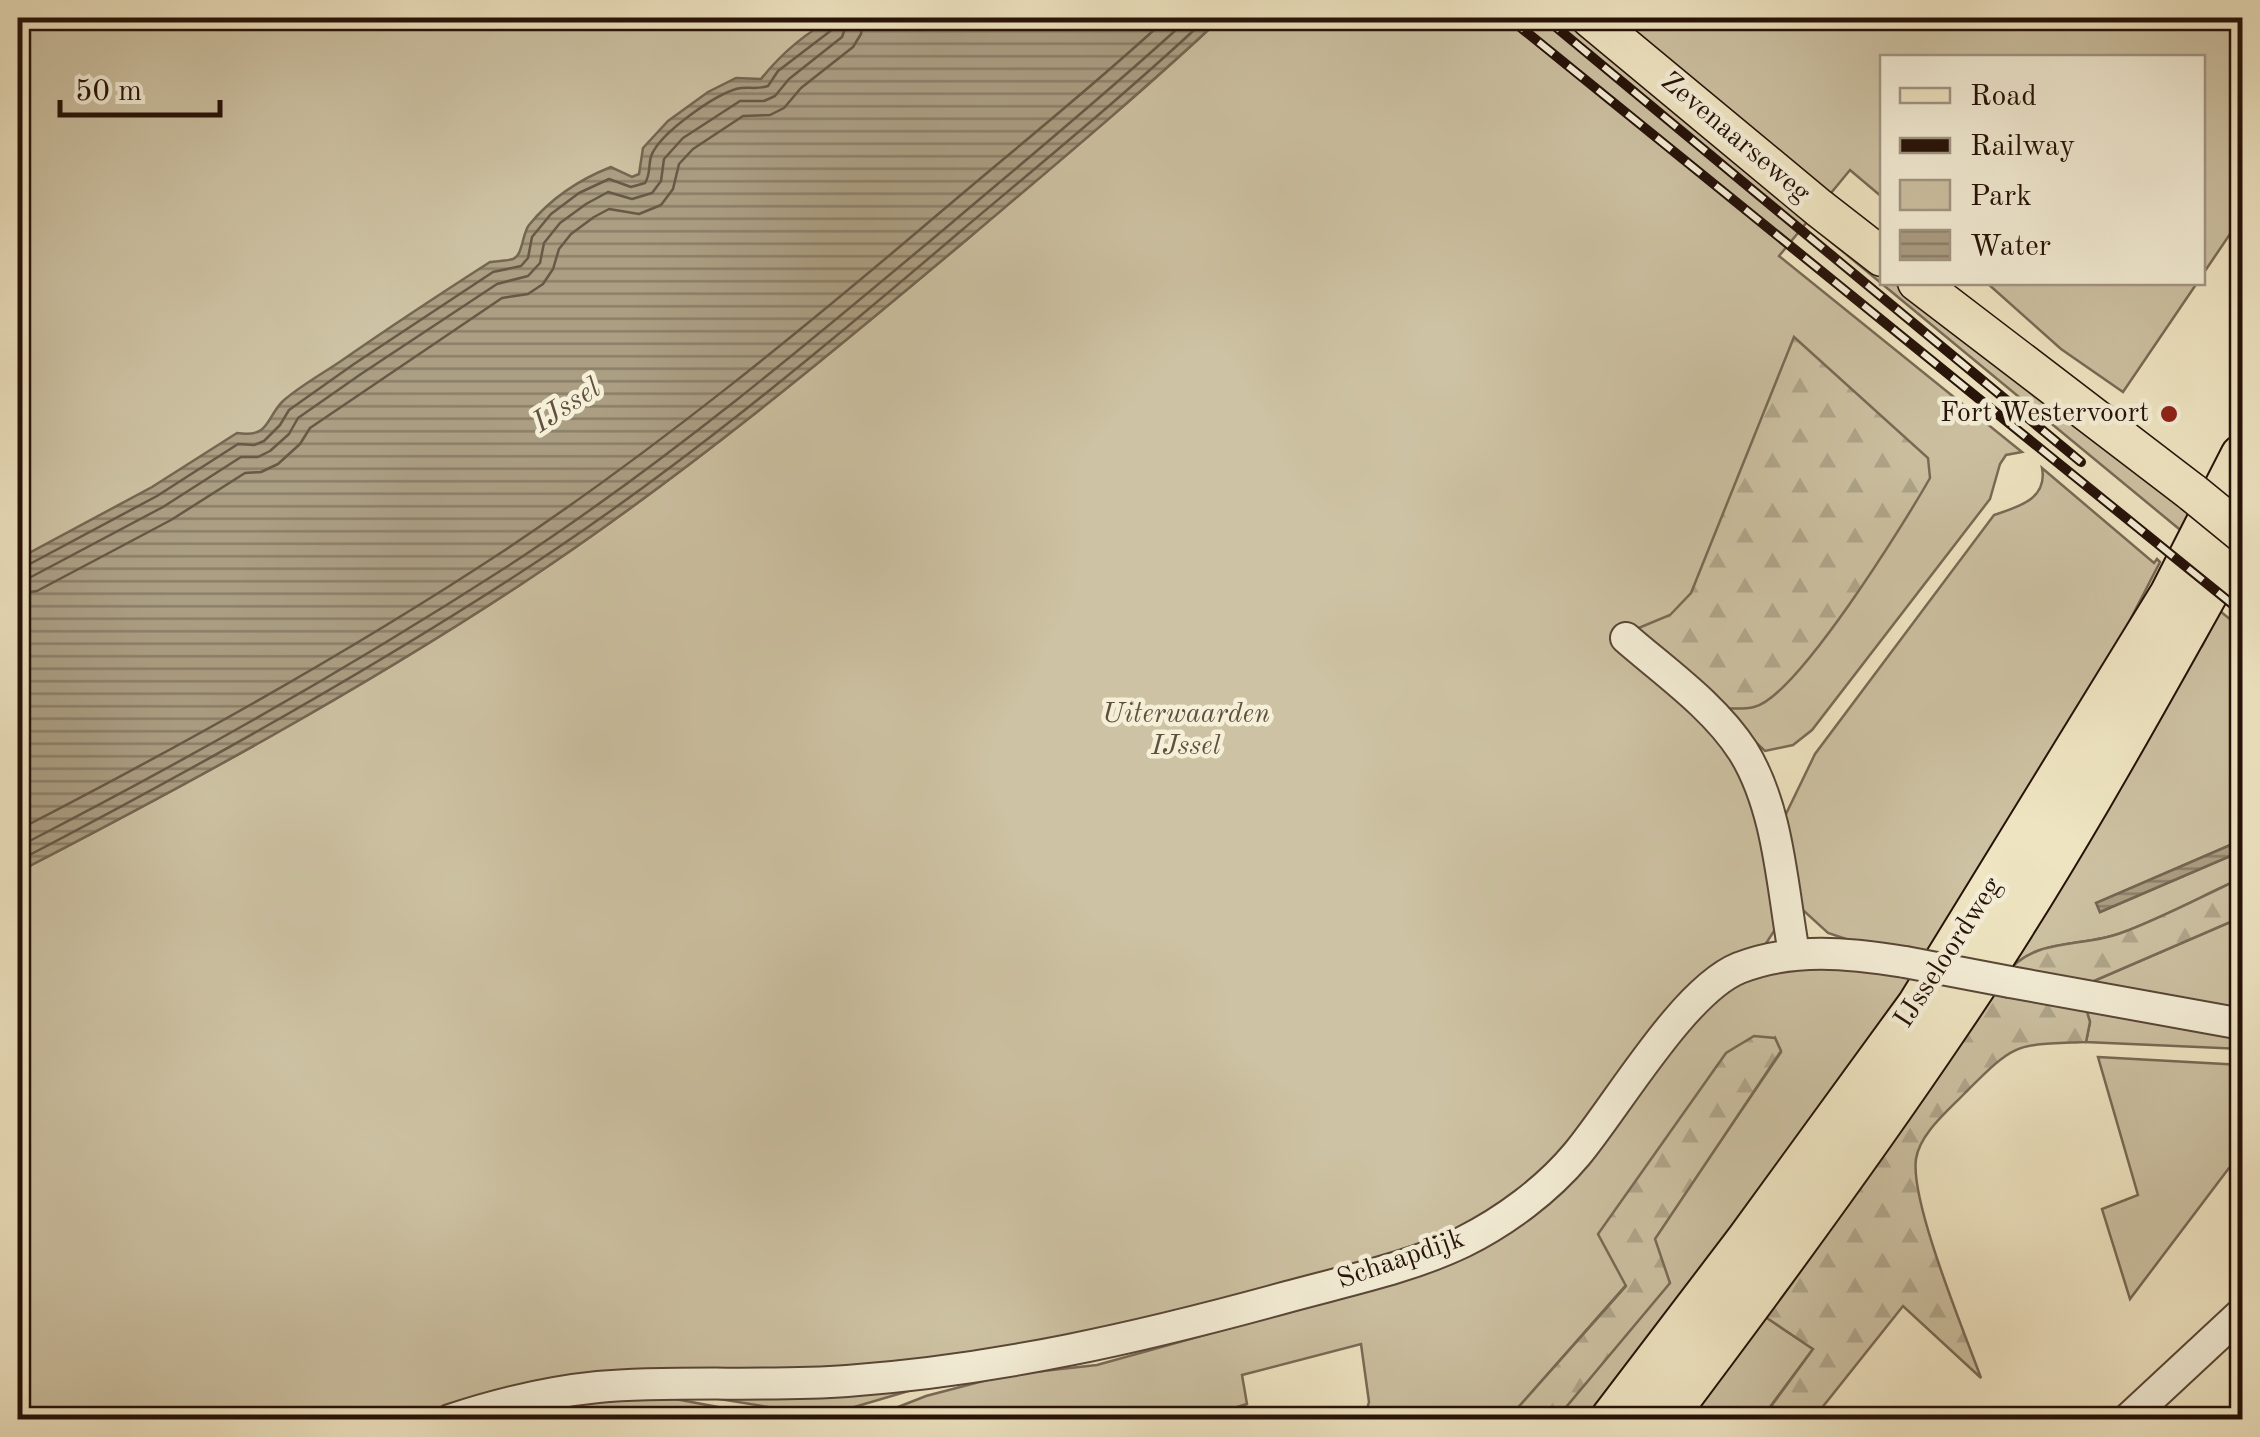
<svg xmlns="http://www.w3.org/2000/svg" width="2260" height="1437" font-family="'Old Standard TT',serif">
  <defs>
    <pattern id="forest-firs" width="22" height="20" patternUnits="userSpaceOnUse" patternTransform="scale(2.5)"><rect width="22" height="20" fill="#cdc2a3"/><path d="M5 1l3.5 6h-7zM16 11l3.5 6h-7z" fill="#b0a68b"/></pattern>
    <pattern id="water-rules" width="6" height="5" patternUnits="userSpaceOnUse" patternTransform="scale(2.5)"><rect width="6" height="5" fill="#ab9e83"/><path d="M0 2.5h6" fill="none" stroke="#8b7f69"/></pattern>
  </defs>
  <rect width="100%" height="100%" fill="#f0e6c3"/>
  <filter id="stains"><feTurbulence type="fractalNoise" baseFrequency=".002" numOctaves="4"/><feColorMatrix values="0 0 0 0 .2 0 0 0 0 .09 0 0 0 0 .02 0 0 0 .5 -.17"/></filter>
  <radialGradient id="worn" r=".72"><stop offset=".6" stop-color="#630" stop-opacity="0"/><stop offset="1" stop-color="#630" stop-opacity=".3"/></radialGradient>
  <g fill="#cdc2a3" stroke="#796a56" stroke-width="2.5">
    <path d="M18,18h820l-181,160 -372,249 -267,152z"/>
    <path d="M1221,18h1021v224l-12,-8 -27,40 -1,-216h-320v139l-32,-27 -38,46 70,57v9l12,1 299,234 -9,16 -377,-311 -28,34 243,196 -16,3 -6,9 -10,35 -178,231 -19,15 -28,6 -20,-19 5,57 13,48 13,91 -11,17 -36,17 -178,206 -56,45 -96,44 -372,95 -546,49 -58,18 -405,1v-548c172,-89 343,-182 505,-289 157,-104 303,-225 448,-347 85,-72 169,-142 250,-218z"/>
    <path d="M1987,283h210l-74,109 -62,-43z"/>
    <path d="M2042,468l112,95 3,-4 3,3 -80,155 -147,236 -69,-8 -36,-12 -35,-32 -8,-85 30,-62 179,-239c24,-8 54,-16 48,-47z"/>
    <path d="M2220,611l22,18v211l-145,63 3,9 142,-61v27c-40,18 -80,40 -121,55 -40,15 -87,4 -115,41l189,-333 7,5z"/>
    <path d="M2242,917v97l-162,-27z"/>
    <path d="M1806,960l119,19 -325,440h-44l113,-136 -15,-44 127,-187 -6,-14 -149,247 -118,134h-144l5,-17 -8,-58 -119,31 5,29 -33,10v5l-349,1 61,-24 80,-21 91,-10 233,-65 186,-76 171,-202 50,-40z"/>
    <path d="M2084,1002l158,29v18l-156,-7 4,-20z"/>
    <path d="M2098,1057l144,8v96l-13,7 -99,131 -28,-90 36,-14z"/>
    <path d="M1764,1316l49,33 -52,70 -70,1z"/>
    <path d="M939,1382l-115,34 -135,-22z"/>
    <path d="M670,1398l112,21 -307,1 61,-16z"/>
  </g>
  <g fill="url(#forest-firs)" stroke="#796a56" stroke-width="2.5">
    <path d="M1794,337l134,121 2,20c-25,44 -133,219 -176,229 -12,3 -27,1 -39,1l-86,-76 41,-17 21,-22z"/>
    <path d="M2242,878v39l-162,70 -74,-13c28,-37 75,-26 115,-41 41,-15 81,-37 121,-55z"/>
    <path d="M1986,987l98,15 6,20 -4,20c-71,3 -69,-1 -120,50 -17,18 -46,41 -50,67 -6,43 48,172 65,219l-78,-72 -90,113 -52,1 52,-71 -49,-33z"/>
    <path d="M1754,1036l21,2 6,13 -126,188 15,44 -114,136h-48l118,-133 -28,-52 128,-181z"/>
  </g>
  <g fill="url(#water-rules)" stroke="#756652" stroke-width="2.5">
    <path d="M834,18h387c-81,76 -165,146 -250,218 -145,122 -291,243 -448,347 -162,107 -333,200 -505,289v-313l134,-72 85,-54c33,5 28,-14 46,-32 17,-15 39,-27 58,-40 49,-34 99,-67 149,-99 6,-1 17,-1 23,-3 10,-4 9,-25 16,-34 22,-27 49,-45 82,-58l21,10 7,-3 4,-26 25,-27 40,-29 28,-14 25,1c20,-25 44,-46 73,-61z"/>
    <path d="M2242,840v11l-142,61 -4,-9z"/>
  </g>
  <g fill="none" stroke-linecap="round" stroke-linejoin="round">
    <g stroke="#685846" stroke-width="2.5">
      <path d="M18,567l8,-1 131,-70 81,-52 16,1 10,-4 16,-16 9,-15 65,-46 139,-92 28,-6 7,-8 4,-21 19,-23 28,-21 30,-14 22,8 14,-4c7,-11 2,-21 8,-31 11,-21 60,-56 83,-63 10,-3 21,1 32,-3l10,-15 55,-42 3,-11"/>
      <path d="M18,579l13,-2 132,-70 78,-50h17l12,-6 19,-17 9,-16 63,-44 136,-90 31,-8 12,-13 4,-20 16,-20 26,-19 22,-12 24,7 20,-6 9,-12 3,-22 19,-21 57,-37h24l11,-5 14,-17 53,-42 7,-19"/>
      <path d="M18,594l19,-3 134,-71 74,-47 16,-1 17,-8 22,-20 10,-16 192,-130 26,-4 15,-10 10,-15 6,-20 12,-15 23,-17 15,-8 30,5 22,-9 12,-16 6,-25 14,-15 50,-33 27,-1 14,-7 17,-20 52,-41 8,-13 3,-16"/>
      <path d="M18,830c165,-85 329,-176 484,-278 155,-103 300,-222 441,-342 75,-64 152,-125 224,-192"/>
      <path d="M18,847c167,-86 332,-179 490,-281 158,-103 303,-225 447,-346 79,-67 158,-132 234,-202"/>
      <path d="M18,861c169,-88 336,-181 497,-285 158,-102 304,-224 447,-346 83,-70 166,-138 245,-212"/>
    </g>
    <defs>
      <g id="minor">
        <path d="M1626,638c39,34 88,68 117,113 36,58 39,136 51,202"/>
        <path d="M2010,982l232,42"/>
        <path d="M450,1420c48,-16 98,-28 148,-33 83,-7 166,0 249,-6 151,-11 295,-44 440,-84 58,-16 122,-29 176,-55 42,-21 84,-52 114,-88 40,-48 106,-163 162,-186 54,-21 110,-15 166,-6"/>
        <path d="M2127,1420l115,-107"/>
      </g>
      <g id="major">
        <path d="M1590,18l229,190 63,49"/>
        <path d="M1917,282l276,211"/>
      </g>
      <g id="highway">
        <path d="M1611,1420l137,-180 171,-235 252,-410 71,-139"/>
        <path d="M1663,1420c98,-130 194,-260 285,-395 108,-159 201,-329 294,-496"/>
      </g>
    </defs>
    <use href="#minor" stroke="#584637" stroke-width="34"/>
    <use href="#major" stroke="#251108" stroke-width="41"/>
    <use href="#highway" stroke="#251108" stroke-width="46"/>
    <use href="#minor" stroke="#f5efd8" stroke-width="30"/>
    <use href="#major" stroke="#f0e6c3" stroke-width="38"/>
    <use href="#highway" stroke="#f0e6c3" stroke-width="42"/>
    <defs>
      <g id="rail">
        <path d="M1509,18l733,594"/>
        <path d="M1545,18l536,444"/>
      </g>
    </defs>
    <use href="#rail" stroke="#251108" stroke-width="10"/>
    <use href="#rail" stroke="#f5efd8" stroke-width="6" stroke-dasharray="19" stroke-linecap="butt"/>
    <defs>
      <path id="minor-bridge" d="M1905,962l105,20"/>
      <path id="major-bridge" d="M2193,493l49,40"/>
    </defs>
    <use href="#minor-bridge" stroke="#584637" stroke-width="34" stroke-linecap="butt"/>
    <use href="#major-bridge" stroke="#251108" stroke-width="41" stroke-linecap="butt"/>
    <use href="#minor-bridge" stroke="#f5efd8" stroke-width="30"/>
    <use href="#major-bridge" stroke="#f0e6c3" stroke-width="38"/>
  </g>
  <circle fill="#8f2418" stroke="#f5efd8" stroke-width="4" cx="2169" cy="414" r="10"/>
  <g text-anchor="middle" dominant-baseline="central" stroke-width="9" stroke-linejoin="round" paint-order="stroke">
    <g font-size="28" fill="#251108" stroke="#f5efd8">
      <text transform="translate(1735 138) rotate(40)">Zevenaarseweg</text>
      <text transform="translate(1949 953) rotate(-57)">IJsseloordweg</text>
      <text transform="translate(1401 1260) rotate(-19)">Schaapdijk</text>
    </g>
    <g font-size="28" fill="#251108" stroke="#f5efd8" text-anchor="end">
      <text x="2149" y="414">Fort Westervoort</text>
    </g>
    <g font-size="28" font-style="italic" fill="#604f3e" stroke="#f5efd8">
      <text x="1186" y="715">Uiterwaarden<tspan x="1186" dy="32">IJssel</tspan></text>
    </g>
    <g font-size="30" font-style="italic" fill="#61503f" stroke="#f5efd8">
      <text transform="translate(567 406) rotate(-33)">IJssel</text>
    </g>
  </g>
  <rect width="2260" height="1437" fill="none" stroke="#f0e6c3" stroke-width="60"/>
  <rect x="20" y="20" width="2220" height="1397" fill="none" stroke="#251108" stroke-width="5"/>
  <rect x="30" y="30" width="2200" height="1377" fill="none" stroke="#251108" stroke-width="2.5"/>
  <rect x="1880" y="55" width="325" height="230" fill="#f5efd8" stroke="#a29685" stroke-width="2.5"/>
  <rect x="1900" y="88" width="50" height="15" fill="#f0e6c3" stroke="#a29685" stroke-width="2.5"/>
  <text x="1970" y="105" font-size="30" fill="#251108">Road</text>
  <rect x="1900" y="138" width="50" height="15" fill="#251108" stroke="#a29685" stroke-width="2.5"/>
  <text x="1970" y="155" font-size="30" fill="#251108">Railway</text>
  <rect x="1900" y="180" width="50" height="30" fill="#cdc2a3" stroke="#a29685" stroke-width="2.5"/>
  <text x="1970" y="205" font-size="30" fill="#251108">Park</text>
  <rect x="1900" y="230" width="50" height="30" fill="url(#water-rules)" stroke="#a29685" stroke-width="2.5"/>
  <text x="1970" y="255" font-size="30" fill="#251108">Water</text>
  <path d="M60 100v15h160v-15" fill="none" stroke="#251108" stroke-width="5"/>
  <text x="75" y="100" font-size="30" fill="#251108" stroke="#f5efd8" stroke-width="8" paint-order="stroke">50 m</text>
  <rect width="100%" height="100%" filter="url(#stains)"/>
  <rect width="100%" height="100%" fill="url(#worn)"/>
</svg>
